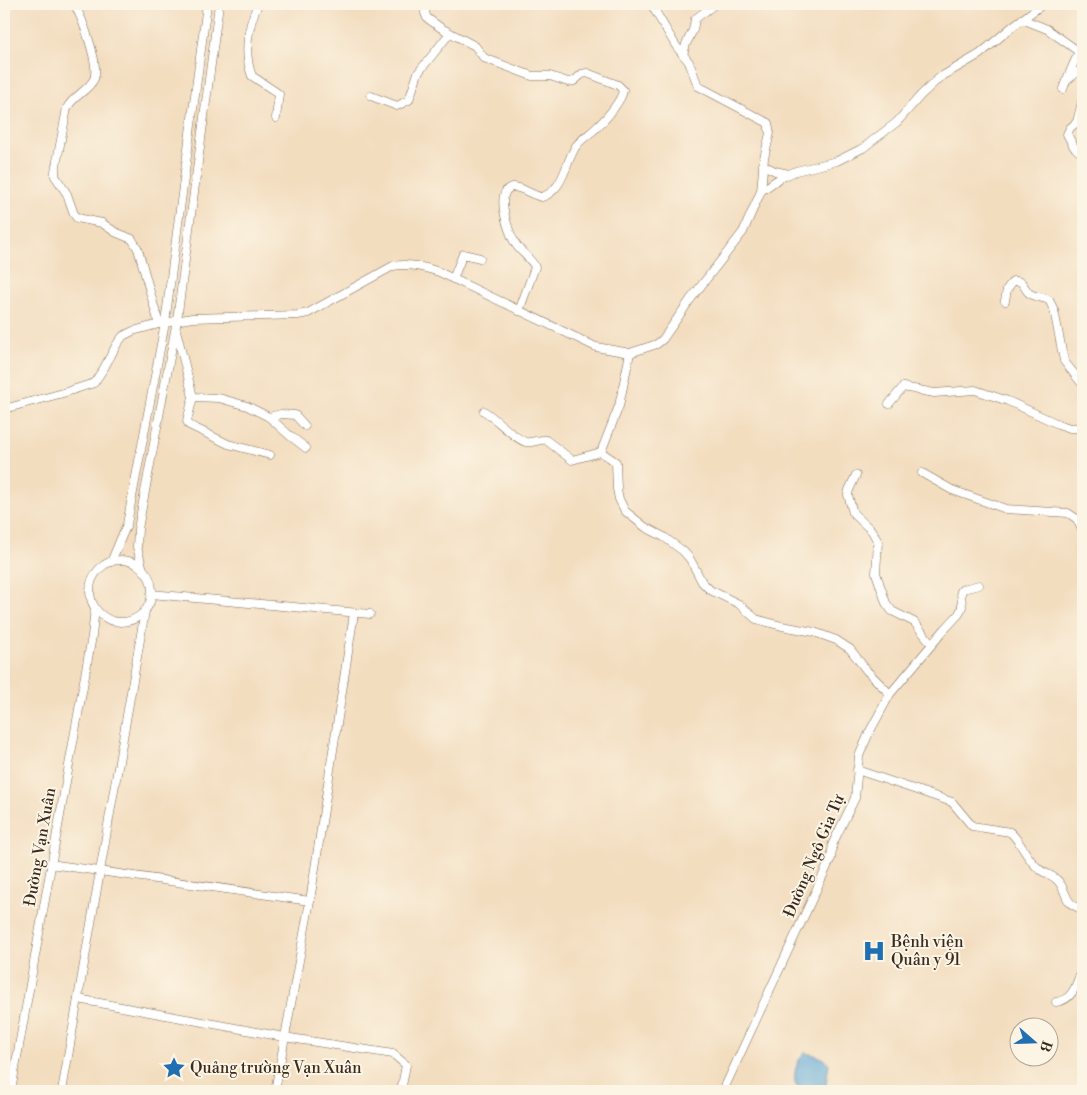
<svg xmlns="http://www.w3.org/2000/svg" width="1087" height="1095" font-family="'Libre Bodoni',serif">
  <rect width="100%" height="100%" fill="#fcf5e5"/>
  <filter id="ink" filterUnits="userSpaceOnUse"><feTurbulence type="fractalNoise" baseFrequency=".02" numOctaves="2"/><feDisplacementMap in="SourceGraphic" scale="10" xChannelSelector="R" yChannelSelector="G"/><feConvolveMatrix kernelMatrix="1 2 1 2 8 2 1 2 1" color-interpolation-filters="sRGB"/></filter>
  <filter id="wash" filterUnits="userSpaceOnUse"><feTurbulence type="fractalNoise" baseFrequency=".0096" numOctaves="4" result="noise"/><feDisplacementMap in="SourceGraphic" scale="20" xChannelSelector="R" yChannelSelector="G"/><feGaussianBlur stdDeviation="1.12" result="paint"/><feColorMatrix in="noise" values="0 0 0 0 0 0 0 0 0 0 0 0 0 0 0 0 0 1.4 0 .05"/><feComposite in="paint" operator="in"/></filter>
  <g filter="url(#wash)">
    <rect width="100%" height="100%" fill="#f3ddbf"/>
    <path fill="#60a8d7" stroke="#4e697a" d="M805,1053c9,2 19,3 24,11l-4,27h-18l-11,-6c-4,-10 1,-26 9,-32z"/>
  </g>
  <g filter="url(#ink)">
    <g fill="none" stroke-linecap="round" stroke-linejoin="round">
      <defs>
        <g id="minor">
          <path d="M74,4c8,13 26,61 20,75 -6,12 -21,17 -27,29l-12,63v5l12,18 7,20 3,4 25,5 13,9 17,7 6,10 21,75"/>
          <path d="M258,4c-10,22 -15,49 -6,72l27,18 -3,24"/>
          <path d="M426,4l-1,9 2,5 14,10 34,18 9,12 48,18h18l18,6 6,-1 8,-7 5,-1 31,12 5,5c-1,10 -17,29 -24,35 -7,8 -17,13 -23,21 -11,17 -12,44 -34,51 -10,-1 -19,-10 -29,-10 -20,2 -4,47 2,56 5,9 16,15 20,24l-16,44"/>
          <path d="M651,4l25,42 13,16 9,24 70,37 2,10 -6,25 -3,33"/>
          <path d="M1022,19l25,10 31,22 -1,5 -11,25"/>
          <path d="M683,55l3,-11 7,-14 2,-11 20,-15"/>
          <path d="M1063,89l3,-8 17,-13"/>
          <path d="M371,96l26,10 12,-6 9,-27 32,-40"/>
          <path d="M1082,102l-5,20 -7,6 -3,6 7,13 9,8"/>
          <path d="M763,165l12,6 14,3"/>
          <path d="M453,279l10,-25 17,4"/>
          <path d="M1005,301l2,-12 6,-8c12,-1 9,6 16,12 5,4 14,4 20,7l5,10 10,51 19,24"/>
          <path d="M176,330l17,67 -6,24 2,4 39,19 42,11"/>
          <path d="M630,353l-11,53 -18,46 15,10 1,27 2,10 6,12 20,16 19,10 19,14 7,8 12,23 8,8 29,14 17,15 26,7 32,6 22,8 14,9 17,22 23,23 -21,39 -10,23 -4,42 -22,45 -2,15 -108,233"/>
          <path d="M193,397l26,1 28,8 22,11 20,18 17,13"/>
          <path d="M889,404l14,-17 31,6 41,-3 33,11 50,23 12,4h8l5,-3"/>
          <path d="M4,409l59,-16 31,-10 10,-15 13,-24 6,-8 10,-5 26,-7 33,-6 106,-3 10,-2 85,-47c16,-3 31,1 46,6l157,75 34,6 27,-9 6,-5 27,-39 53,-68 18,-41 19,-13 16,-7 41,-10 26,-13 34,-26 24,-27 18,-17 41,-24 33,-28 30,-22"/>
          <path d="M484,411c10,6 32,29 42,31 7,1 13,-3 20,-2l26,20 29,-8"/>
          <path d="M269,417l12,-3 14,1 10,11"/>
          <path d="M922,473l30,17 54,19 62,4 9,6 6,13"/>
          <path d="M856,475l-7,15 -1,5 5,18 19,18 6,11 -2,31 10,30 6,8 22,11 18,22"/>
          <circle cx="121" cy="591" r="31"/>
          <path d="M111,562l16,-38 38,-201 42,-319"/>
          <path d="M143,570l-6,-23 1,-18 39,-209 42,-316"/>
          <path d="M151,594l219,20"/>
          <path d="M890,694l55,-65 14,-15 3,-7 -1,-16 2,-2 16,-4"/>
          <path d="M857,770l95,32 20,24 38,6c11,9 16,27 29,37 6,5 15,6 20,13 10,13 4,22 24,27"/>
          <path d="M50,864l260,37"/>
          <path d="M78,999l206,38 109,17 13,11 -5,26"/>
          <path d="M1056,1002c19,-2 21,-21 27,-37"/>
          <path d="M11,1091l81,-455 3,-28"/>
          <path d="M62,1091l83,-480"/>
          <path d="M275,1091l35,-190 44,-288"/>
        </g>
      </defs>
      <use href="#minor" stroke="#7b6956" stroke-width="9"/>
      <use href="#minor" stroke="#fff" stroke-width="8"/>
    </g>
  </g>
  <defs>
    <symbol id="hospital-bare" viewBox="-9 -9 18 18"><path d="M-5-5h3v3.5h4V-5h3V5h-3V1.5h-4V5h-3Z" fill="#1f6fb2" stroke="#fcf5e5" stroke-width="2.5" paint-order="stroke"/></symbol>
    <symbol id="sight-bare" viewBox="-9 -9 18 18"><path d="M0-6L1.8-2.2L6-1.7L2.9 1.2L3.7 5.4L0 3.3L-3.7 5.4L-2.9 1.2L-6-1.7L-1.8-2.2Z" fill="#1f6fb2" stroke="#fcf5e5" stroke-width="2.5" paint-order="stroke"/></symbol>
  </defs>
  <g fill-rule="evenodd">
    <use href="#hospital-bare" x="858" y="935" width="32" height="32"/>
    <use href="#sight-bare" x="158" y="1052" width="32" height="32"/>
  </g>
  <g text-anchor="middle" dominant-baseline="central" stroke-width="4" stroke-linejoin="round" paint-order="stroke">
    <g font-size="16" fill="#3b2a1e" stroke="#fcf5e5">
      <text transform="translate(40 847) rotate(-80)">Đường Vạn Xuân</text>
      <text transform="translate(814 856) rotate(-67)">Đường Ngô Gia Tự</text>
    </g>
    <g font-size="16" fill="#3b2a1e" stroke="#fcf5e5" text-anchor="start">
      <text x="891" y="942">Bệnh viện<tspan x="891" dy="18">Quân y 91</tspan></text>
      <text x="190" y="1068">Quảng trường Vạn Xuân</text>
    </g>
  </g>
  <rect width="1087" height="1095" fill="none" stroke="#fcf5e5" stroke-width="20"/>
  <g transform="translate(1034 1042) rotate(110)"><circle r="24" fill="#fcf5e5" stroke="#afa495"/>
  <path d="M0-4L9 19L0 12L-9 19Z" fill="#1f6fb2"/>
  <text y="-8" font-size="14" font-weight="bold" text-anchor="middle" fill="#3b2a1e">B</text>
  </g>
</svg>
